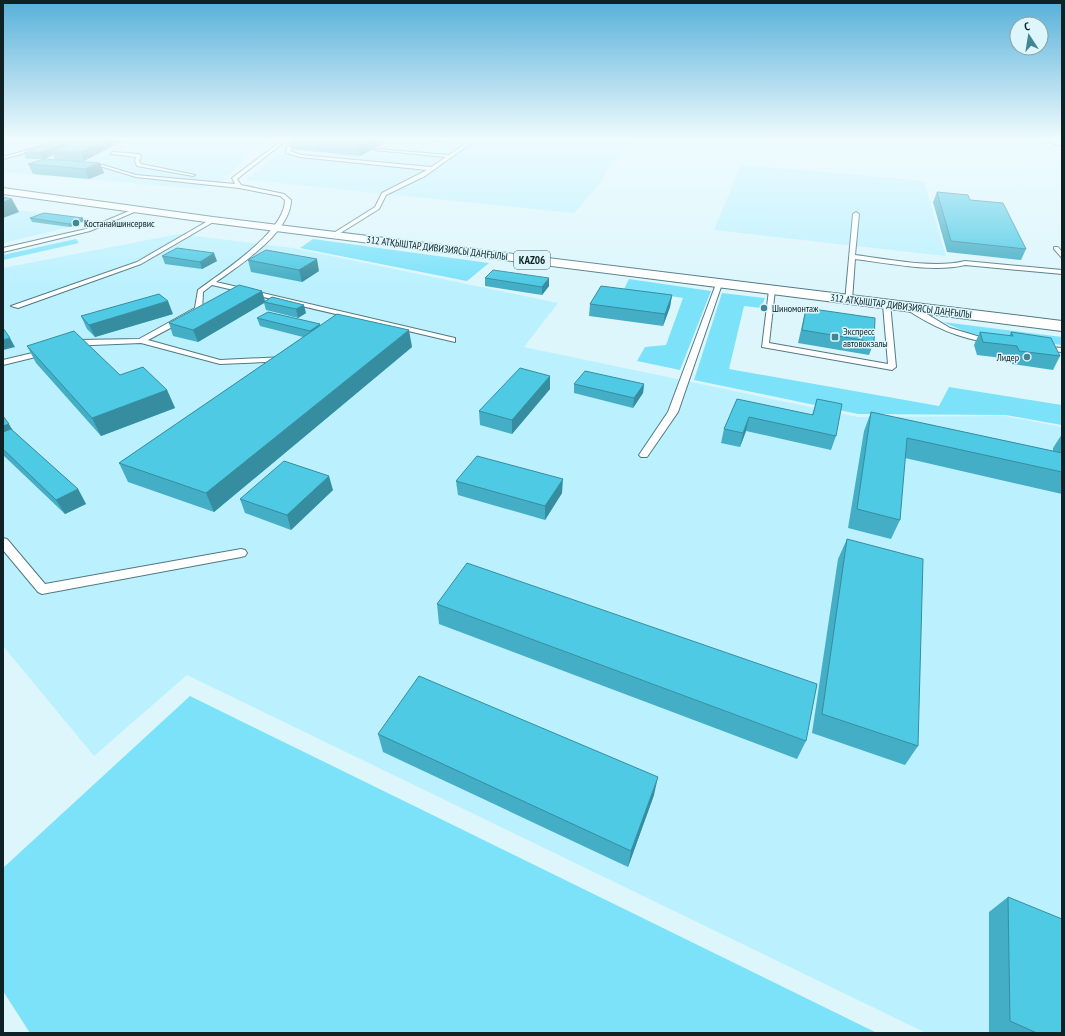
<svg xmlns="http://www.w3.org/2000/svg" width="1065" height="1036" font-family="'PT Sans Narrow',sans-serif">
  <rect width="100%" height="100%" fill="#dcf6fc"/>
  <g fill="#bbf1fe">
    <path d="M3,139h261l-41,42 -24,8 -196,-17z"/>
    <path d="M294,139h336l-23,30 -5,12 -28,32 -328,-33z"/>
    <path d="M741,165l183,16 22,75 -232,-26z"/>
    <path d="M3,208l85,12 -18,7 -67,16z"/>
    <path d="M179,234l114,14 265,55 -34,44 334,70 147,-1 57,11v606h-136l-739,-358 -93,81 -91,-110v-378z"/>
  </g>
  <g fill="#7ce2fa">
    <path d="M76,239l3,4 -76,17v-5z"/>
    <path d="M313,239l176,24 -22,18 -167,-33z"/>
    <path d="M629,279l82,12 -31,79 -43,-9 8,-14 21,-2 17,-47 -59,-9z"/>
    <path d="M722,293l43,5 -4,10 -17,-2 -15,63 210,37 10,-19 113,18v20l-56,-10 -148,-1 -164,-34z"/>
    <path d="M943,322l119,15v8l-91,-11z"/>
    <path d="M190,696l687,337h-847l-27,-42v-123z"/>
  </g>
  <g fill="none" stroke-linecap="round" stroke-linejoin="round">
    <defs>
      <g id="service">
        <path d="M284,139h4l-51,40 4,6 43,9 7,6c0,32 -51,65 -75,82l239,56v4l-243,-57 -9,7 -1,19 -54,29 72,20 64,-3h3v4l-67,3 -79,-21 -73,3v-4l10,-2 61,-1 56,-31 3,-18c24,-18 87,-58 87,-90l-5,-4 -41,-8 -103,-11 -33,-10 -18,-1v-2l18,1 33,10 99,9 -3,-6z"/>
        <path d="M302,139h5l-16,10 -1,2 11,4 130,12 15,-10 -71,-7 2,-1 72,6 17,-12 -37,-4 41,2 7,-2 -52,37 -39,19 -7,14 -45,28 -2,-1v-2l43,-27 7,-14 45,-23 -127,-13 -14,-4 1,-6z"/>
        <path d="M45,145l2,2 -44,12v-2z"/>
        <path d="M113,152l26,2 2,2 -2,5 2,3 54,11 -2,1 -56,-10 -2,-5 1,-4 -25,-3z"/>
        <path d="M134,209l5,1 -49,21 -87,21v-4l83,-19z"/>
        <path d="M856,212l3,2 -4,41c34,4 78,14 110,6l97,9v4l-97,-9c-32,8 -77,-2 -110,-6l-3,41 -7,2 8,-88z"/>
        <path d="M213,218l3,2 -1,1 -74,43 -123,44 -7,-2 126,-44z"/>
        <path d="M1054,247h4l4,5v6l-8,-9z"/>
        <path d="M719,282l3,2 -44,128 -31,45h-6l-2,-2 29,-43 48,-128z"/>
        <path d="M772,288l3,2 -6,53 119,21 -5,-59 7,-2 6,64 -4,3 -130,-23 7,-57z"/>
        <path d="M906,305h6l38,23 44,13 -4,2c-32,-5 -57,-16 -84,-34z"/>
        <path d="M1040,346l22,2v4l-22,-2z"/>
        <path d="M45,350h3v4l-45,11v-5z"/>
        <path d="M3,538l4,1 38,45 196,-35 4,1 2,3 -2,3 -4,1 -199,37 -4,-2 -35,-42z"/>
      </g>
      <path id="minor" d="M1043,139l19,1v6l-18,-5z"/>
      <path id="trunk" d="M3,188l210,29 849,104v10l-849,-108 -210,-29z"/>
    </defs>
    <use href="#service" stroke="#517983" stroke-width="2"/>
    <use href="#minor" stroke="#517983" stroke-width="2"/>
    <use href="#trunk" stroke="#517983" stroke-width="2"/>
    <use href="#service" fill="#fff" fill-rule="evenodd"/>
    <use href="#minor" fill="#fff" fill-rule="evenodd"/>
    <use href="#trunk" fill="#fff" fill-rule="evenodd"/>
  </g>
  <g fill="#43aec5" fill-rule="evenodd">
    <path d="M289,139h94l1,4 -24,13 -69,-7z"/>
    <path d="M122,141l-38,20h-13l29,2 4,10 -15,6 -56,-5 -5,-10 14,-5h-16l-2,-6 46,-10zM53,155l2,4h-10z"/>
    <path d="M937,192l33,8 56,49 -5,11 -74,-8 -14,-50z"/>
    <path d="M30,218h53l1,3 -14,6 -38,-5z"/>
    <path d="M162,256l55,5 -15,8 -37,-5z"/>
    <path d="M248,260l71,11 -17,11 -51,-10z"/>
    <path d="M485,278h64v8l-7,9 -57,-9z"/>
    <path d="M262,291l3,10 7,-4 34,16 -8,5 -32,-8 -2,-7 -66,39 -25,-6 -4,-13z"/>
    <path d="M672,295l-2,12 -7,19 -74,-10 1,-12z"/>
    <path d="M806,308l68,34 -5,13 -71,-12 5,-22z"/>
    <path d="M173,314l-78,23 -8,-8 -6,-13z"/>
    <path d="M257,318l155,29 -198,165 -86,-30 -9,-19 184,-126 -43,-11z"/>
    <path d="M980,332l29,4 2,-4 49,24 -7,14 -41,-6 -1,-5 -34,-4 -3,-10z"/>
    <path d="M27,346l140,44 8,18 -74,28 -65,-73z"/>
    <path d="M550,376v13l-38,45 -32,-9 -1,-14z"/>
    <path d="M574,384h70l-1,9 -10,15 -59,-15z"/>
    <path d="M737,399l75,16 5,-16 19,37 -5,14 -85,-19 -6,16 -19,-4 3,-14z"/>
    <path d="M871,412l182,39v-3l9,-14v60l-157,-36 -5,62 -9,19 -43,-11 16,-97z"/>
    <path d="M3,416l10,15 65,58 8,15 -21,10 -62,-59z"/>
    <path d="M456,481l106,12 -17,27 -87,-25z"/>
    <path d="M333,490l-42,40 -46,-17 -5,-14z"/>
    <path d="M847,539l71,207 -13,19 -93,-32 26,-174z"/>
    <path d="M437,604l369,137 -9,18 -358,-135z"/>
    <path d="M378,734l276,61 -26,72 -245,-115z"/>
    <path d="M1008,897l54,136h-72l-1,-1v-120z"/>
  </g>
  <g fill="#378da0">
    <path d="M107,139h14l1,2 -38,20 -3,-9z"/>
    <path d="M369,139h14l1,4 -24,13 -2,-12z"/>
    <path d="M69,141l2,6 -20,5 2,3 -10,4 -3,-6z"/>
    <path d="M100,163l4,10 -15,6 -4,-10z"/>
    <path d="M12,199l7,13 -16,6v-16z"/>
    <path d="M83,218l1,3 -14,6 -1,-3z"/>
    <path d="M214,253l3,8 -15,8 -2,-7z"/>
    <path d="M317,259l2,12 -17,11 -3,-12z"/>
    <path d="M549,278v8l-7,9v-8z"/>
    <path d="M262,291l3,11h-1v1l-66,39 -5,-12z"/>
    <path d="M672,295l-2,12 -7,19 2,-12z"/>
    <path d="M168,301l5,13 -78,23 -6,-12z"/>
    <path d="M304,305l2,8 -8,5 -2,-9z"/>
    <path d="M320,324l2,9 -10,6 -2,-8z"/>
    <path d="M409,330l3,17 -198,165 -8,-19z"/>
    <path d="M10,338l5,9 -12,3v-10z"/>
    <path d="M550,376v13l-38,45v-14z"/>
    <path d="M644,384l-1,9 -10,15 1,-10z"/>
    <path d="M167,390l8,18 -74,28 -9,-18z"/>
    <path d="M749,417l-3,14 -6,16 3,-14z"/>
    <path d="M9,424l8,14 -14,6v-18z"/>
    <path d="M329,476l4,14 -42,40 -4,-15z"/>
    <path d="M563,479l-1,14 -17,27v-14z"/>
    <path d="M78,489l8,15 -21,10 -9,-14z"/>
    <path d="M658,777l-4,18 -26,72 3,-16z"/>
  </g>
  <g fill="#4ecae5" stroke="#378da0">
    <path d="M78,139h29l-26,13h-30z"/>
    <path d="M303,139h66l-11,5z"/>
    <path d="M53,140l16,1 -29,12h-16z"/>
    <path d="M44,159l56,4 -15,6 -57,-5z"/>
    <path d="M937,192l31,3 2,5 33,3 23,46 -75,-8z"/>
    <path d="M3,197l9,2 -9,3z"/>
    <path d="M44,213l39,5 -14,6 -39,-6z"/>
    <path d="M177,248l37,5 -14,9 -38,-6z"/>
    <path d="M266,250l51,9 -18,11 -51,-10z"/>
    <path d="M493,270l56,8 -7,9 -57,-9z"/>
    <path d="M239,285l23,6 -69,39 -24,-7z"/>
    <path d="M601,286l71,9 -7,19 -75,-10z"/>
    <path d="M159,294l9,7 -79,24 -8,-9z"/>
    <path d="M272,297l32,8 -8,4 -32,-7z"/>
    <path d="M806,308l69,10 -1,24 -72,-12z"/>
    <path d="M268,312l52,12 -10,7 -53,-13z"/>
    <path d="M337,314l72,16 -203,163 -87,-30z"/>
    <path d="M3,328l7,10 -7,2z"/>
    <path d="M74,331l46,44 23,-8 24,23 -75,28 -65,-72z"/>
    <path d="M980,332l33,4 -2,-4 40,6 9,18 -41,-5 -2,-5 -34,-4z"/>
    <path d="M520,368l30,8 -38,44 -33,-9z"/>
    <path d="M585,371l59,13 -10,14 -60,-14z"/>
    <path d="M737,399l76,16 4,-16 25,5 -6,32 -87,-19 -6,16 -19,-4z"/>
    <path d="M871,412l191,41v19l-155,-34 -7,82 -43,-11z"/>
    <path d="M3,416l6,8 -6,2z"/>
    <path d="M11,429l67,60 -22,11 -53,-51v-17z"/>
    <path d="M477,456l86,23 -18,27 -89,-25z"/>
    <path d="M284,461l45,15 -42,39 -47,-16z"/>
    <path d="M847,539l76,20 -5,187 -96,-32z"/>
    <path d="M467,563l350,121 -11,57 -369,-137z"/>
    <path d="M419,676l239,101 -27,74 -253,-117z"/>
    <path d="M1008,897l54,22v114h-25l-27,-12z"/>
  </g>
  <linearGradient id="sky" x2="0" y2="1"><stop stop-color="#57b0d9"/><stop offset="0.49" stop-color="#effbfe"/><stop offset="1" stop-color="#effbfe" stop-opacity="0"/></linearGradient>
  <rect width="1065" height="284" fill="url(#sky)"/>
  <g fill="#428594" stroke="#dcf6fc" stroke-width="1.5">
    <circle cx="76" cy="223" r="4"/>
    <circle cx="764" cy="308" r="4"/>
    <rect x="831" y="333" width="8" height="8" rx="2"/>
    <circle cx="1027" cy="357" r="4"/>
  </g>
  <g text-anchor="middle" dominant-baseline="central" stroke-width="3" stroke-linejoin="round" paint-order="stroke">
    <g font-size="10" fill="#102125" stroke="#dcf6fc" text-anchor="start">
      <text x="84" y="223">Костанайшинсервис</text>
      <text x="772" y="308">Шиномонтаж</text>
      <text x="843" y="331">Экспресс<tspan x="843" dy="12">автовокзалы</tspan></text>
      <text x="1019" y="357" text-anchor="end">Лидер</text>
    </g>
    <g font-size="10" fill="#102125" stroke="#dcf6fc">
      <text transform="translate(437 248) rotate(7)">312 АТҚЫШТАР ДИВИЗИЯСЫ ДАҢҒЫЛЫ</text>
      <text transform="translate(901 306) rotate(7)">312 АТҚЫШТАР ДИВИЗИЯСЫ ДАҢҒЫЛЫ</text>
    </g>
    <rect fill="#dcf6fc" stroke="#4d6166" stroke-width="1" x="514" y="251" width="36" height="18" rx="3"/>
    <g font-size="11" font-weight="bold" fill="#102125">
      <text x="532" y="260">KАZ06</text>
    </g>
  </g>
  <rect width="1065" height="1036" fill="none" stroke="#102125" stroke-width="8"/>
  <g transform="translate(1029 36) rotate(348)"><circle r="19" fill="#dcf6fc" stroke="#8aa1a6"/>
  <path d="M0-3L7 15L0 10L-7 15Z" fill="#428594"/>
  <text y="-6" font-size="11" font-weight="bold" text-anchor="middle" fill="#102125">С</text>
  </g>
</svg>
